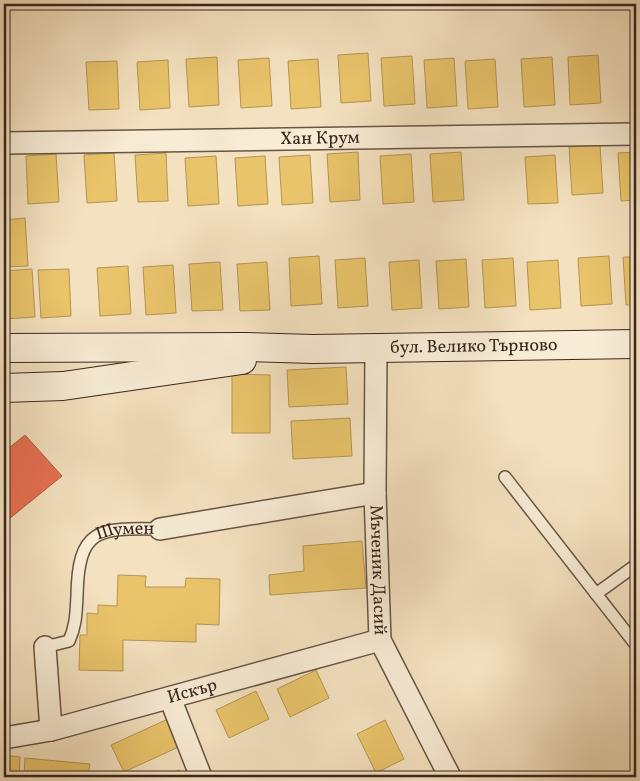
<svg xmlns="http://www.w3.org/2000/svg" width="640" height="781" font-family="Vollkorn,serif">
  <rect width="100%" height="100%" fill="#f4e1bf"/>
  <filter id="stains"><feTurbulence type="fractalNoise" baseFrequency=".004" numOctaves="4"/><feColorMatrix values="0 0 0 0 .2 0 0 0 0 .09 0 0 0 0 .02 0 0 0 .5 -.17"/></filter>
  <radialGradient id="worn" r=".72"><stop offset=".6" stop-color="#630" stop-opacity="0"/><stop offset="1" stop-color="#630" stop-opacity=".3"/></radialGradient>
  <g fill="#e9c46a" stroke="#b49553">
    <path d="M368,53l3,48 -30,2 -3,-48z"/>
    <path d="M598,55l3,48 -31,2 -2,-48z"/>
    <path d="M412,56l3,48 -31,2 -3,-48z"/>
    <path d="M217,57l2,48 -30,2 -3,-48z"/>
    <path d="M552,57l3,48 -31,2 -3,-48z"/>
    <path d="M269,58l3,48 -31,2 -3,-48z"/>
    <path d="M454,58l3,48 -30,2 -3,-48z"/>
    <path d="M318,59l3,48 -30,2 -3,-48z"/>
    <path d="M495,59l3,48 -30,2 -3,-48z"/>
    <path d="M168,60l2,48 -30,2 -3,-48z"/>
    <path d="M117,61l2,48 -30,1 -3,-48z"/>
    <path d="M600,145l3,48 -31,2 -3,-48z"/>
    <path d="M358,152l2,48 -30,2 -3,-48z"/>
    <path d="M461,152l3,48 -31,2 -3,-48z"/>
    <path d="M636,152v48l-15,1 -3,-48z"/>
    <path d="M114,153l3,48 -30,2 -3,-48z"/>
    <path d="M166,153l2,48 -30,1 -3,-47z"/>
    <path d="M56,154l3,48 -31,2 -2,-48z"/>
    <path d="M411,154l3,48 -31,2 -3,-48z"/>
    <path d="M310,155l3,48 -31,2 -3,-48z"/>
    <path d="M555,155l3,48 -30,1 -3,-47z"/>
    <path d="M216,156l3,48 -31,2 -3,-48z"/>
    <path d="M265,156l3,48 -30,2 -3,-48z"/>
    <path d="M25,218l3,48 -24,1v-47z"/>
    <path d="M319,256l3,48 -31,2 -2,-48z"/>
    <path d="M609,256l3,48 -31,2 -3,-48z"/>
    <path d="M623,257h13v48h-10z"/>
    <path d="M365,258l3,48 -30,2 -3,-48z"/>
    <path d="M513,258l3,48 -31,2 -3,-48z"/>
    <path d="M466,259l3,48 -30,2 -3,-48z"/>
    <path d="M419,260l3,48 -30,2 -3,-48z"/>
    <path d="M558,260l3,48 -31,2 -3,-48z"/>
    <path d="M220,262l3,48 -31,1 -3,-47z"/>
    <path d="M267,262l3,48 -30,1 -3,-47z"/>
    <path d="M173,265l3,48 -30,2 -3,-48z"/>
    <path d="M128,266l3,48 -31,2 -3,-48z"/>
    <path d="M32,269l3,48 -31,2v-48z"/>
    <path d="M69,269l2,47 -30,2 -3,-48z"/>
    <path d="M346,367l2,37 -59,3 -2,-37z"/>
    <path d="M232,374l38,1v58h-38z"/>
    <path d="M350,418l2,38 -59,3 -2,-38z"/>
    <path d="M362,541l4,47 -96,7 -1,-20 35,-4 -1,-25z"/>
    <path d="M118,575l28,1 -1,11h40l1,-9 34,1 -1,46 -23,-1v18l-73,-2v31l-44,-1 1,-35h7v-22l11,1v-9l19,1z"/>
    <path d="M316,670l13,28 -39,19 -13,-28z"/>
    <path d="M256,691l13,28 -40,19 -13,-28z"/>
    <path d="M170,718l13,27 -59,27 -13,-27z"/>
    <path d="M385,720l19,39 -28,14 -19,-39z"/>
    <path d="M4,755l16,2 -1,20h-15z"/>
    <path d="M25,758l65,6 -2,13h-64z"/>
    <path d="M179,770l4,7h-20z"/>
  </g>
  <path fill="#e76f51" stroke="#b25942" d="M25,435l37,41 -58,47v-71z"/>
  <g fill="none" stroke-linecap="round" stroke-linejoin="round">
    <defs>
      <g id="service">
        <path d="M505,477l131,168"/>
        <path d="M596,594l40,-29"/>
        <path id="s1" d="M45,647l24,-6c7,-15 7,-28 8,-45 1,-69 22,-68 83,-67"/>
      </g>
      <g id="minor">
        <path id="s2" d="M4,143l632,-9"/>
        <path id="s3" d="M376,348l-1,145 5,147 70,137"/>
        <path d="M160,529l215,-36"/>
        <path d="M45,647l6,83"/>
        <path d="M170,698l31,79"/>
        <path id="s4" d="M4,738l47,-8 329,-90"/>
      </g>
      <g id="secondary">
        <path id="s5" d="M4,348l240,-1 69,2 323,-5"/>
        <path d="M4,388l59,-2 179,-26"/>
      </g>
    </defs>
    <use href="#service" stroke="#675546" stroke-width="14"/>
    <use href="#minor" stroke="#675546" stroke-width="24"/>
    <use href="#secondary" stroke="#38261e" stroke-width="30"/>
    <use href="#service" stroke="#f8ecd5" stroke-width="11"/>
    <use href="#minor" stroke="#f8ecd5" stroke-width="21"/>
    <use href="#secondary" stroke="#f8ecd5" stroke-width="28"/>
  </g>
  <g text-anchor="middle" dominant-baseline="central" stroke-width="5" stroke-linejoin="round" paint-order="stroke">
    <g font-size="18" fill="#38261e" stroke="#f8ecd5">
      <text stroke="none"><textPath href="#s2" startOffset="316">Хан Крум</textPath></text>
      <text stroke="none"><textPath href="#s5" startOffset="470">бул. Велико Търново</textPath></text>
      <text stroke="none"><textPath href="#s1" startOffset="166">Шумен</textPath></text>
      <text stroke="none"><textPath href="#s3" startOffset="222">Мъченик Дасий</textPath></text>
      <text stroke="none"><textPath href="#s4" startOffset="194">Искър</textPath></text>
    </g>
  </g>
  <rect width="640" height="781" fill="none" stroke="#f4e1bf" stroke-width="20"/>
  <rect x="5" y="5" width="630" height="771" fill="none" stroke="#38261e" stroke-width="2.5"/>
  <rect x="10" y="10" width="620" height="761" fill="none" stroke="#38261e"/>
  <rect width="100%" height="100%" filter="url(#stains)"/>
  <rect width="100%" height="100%" fill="url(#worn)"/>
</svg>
